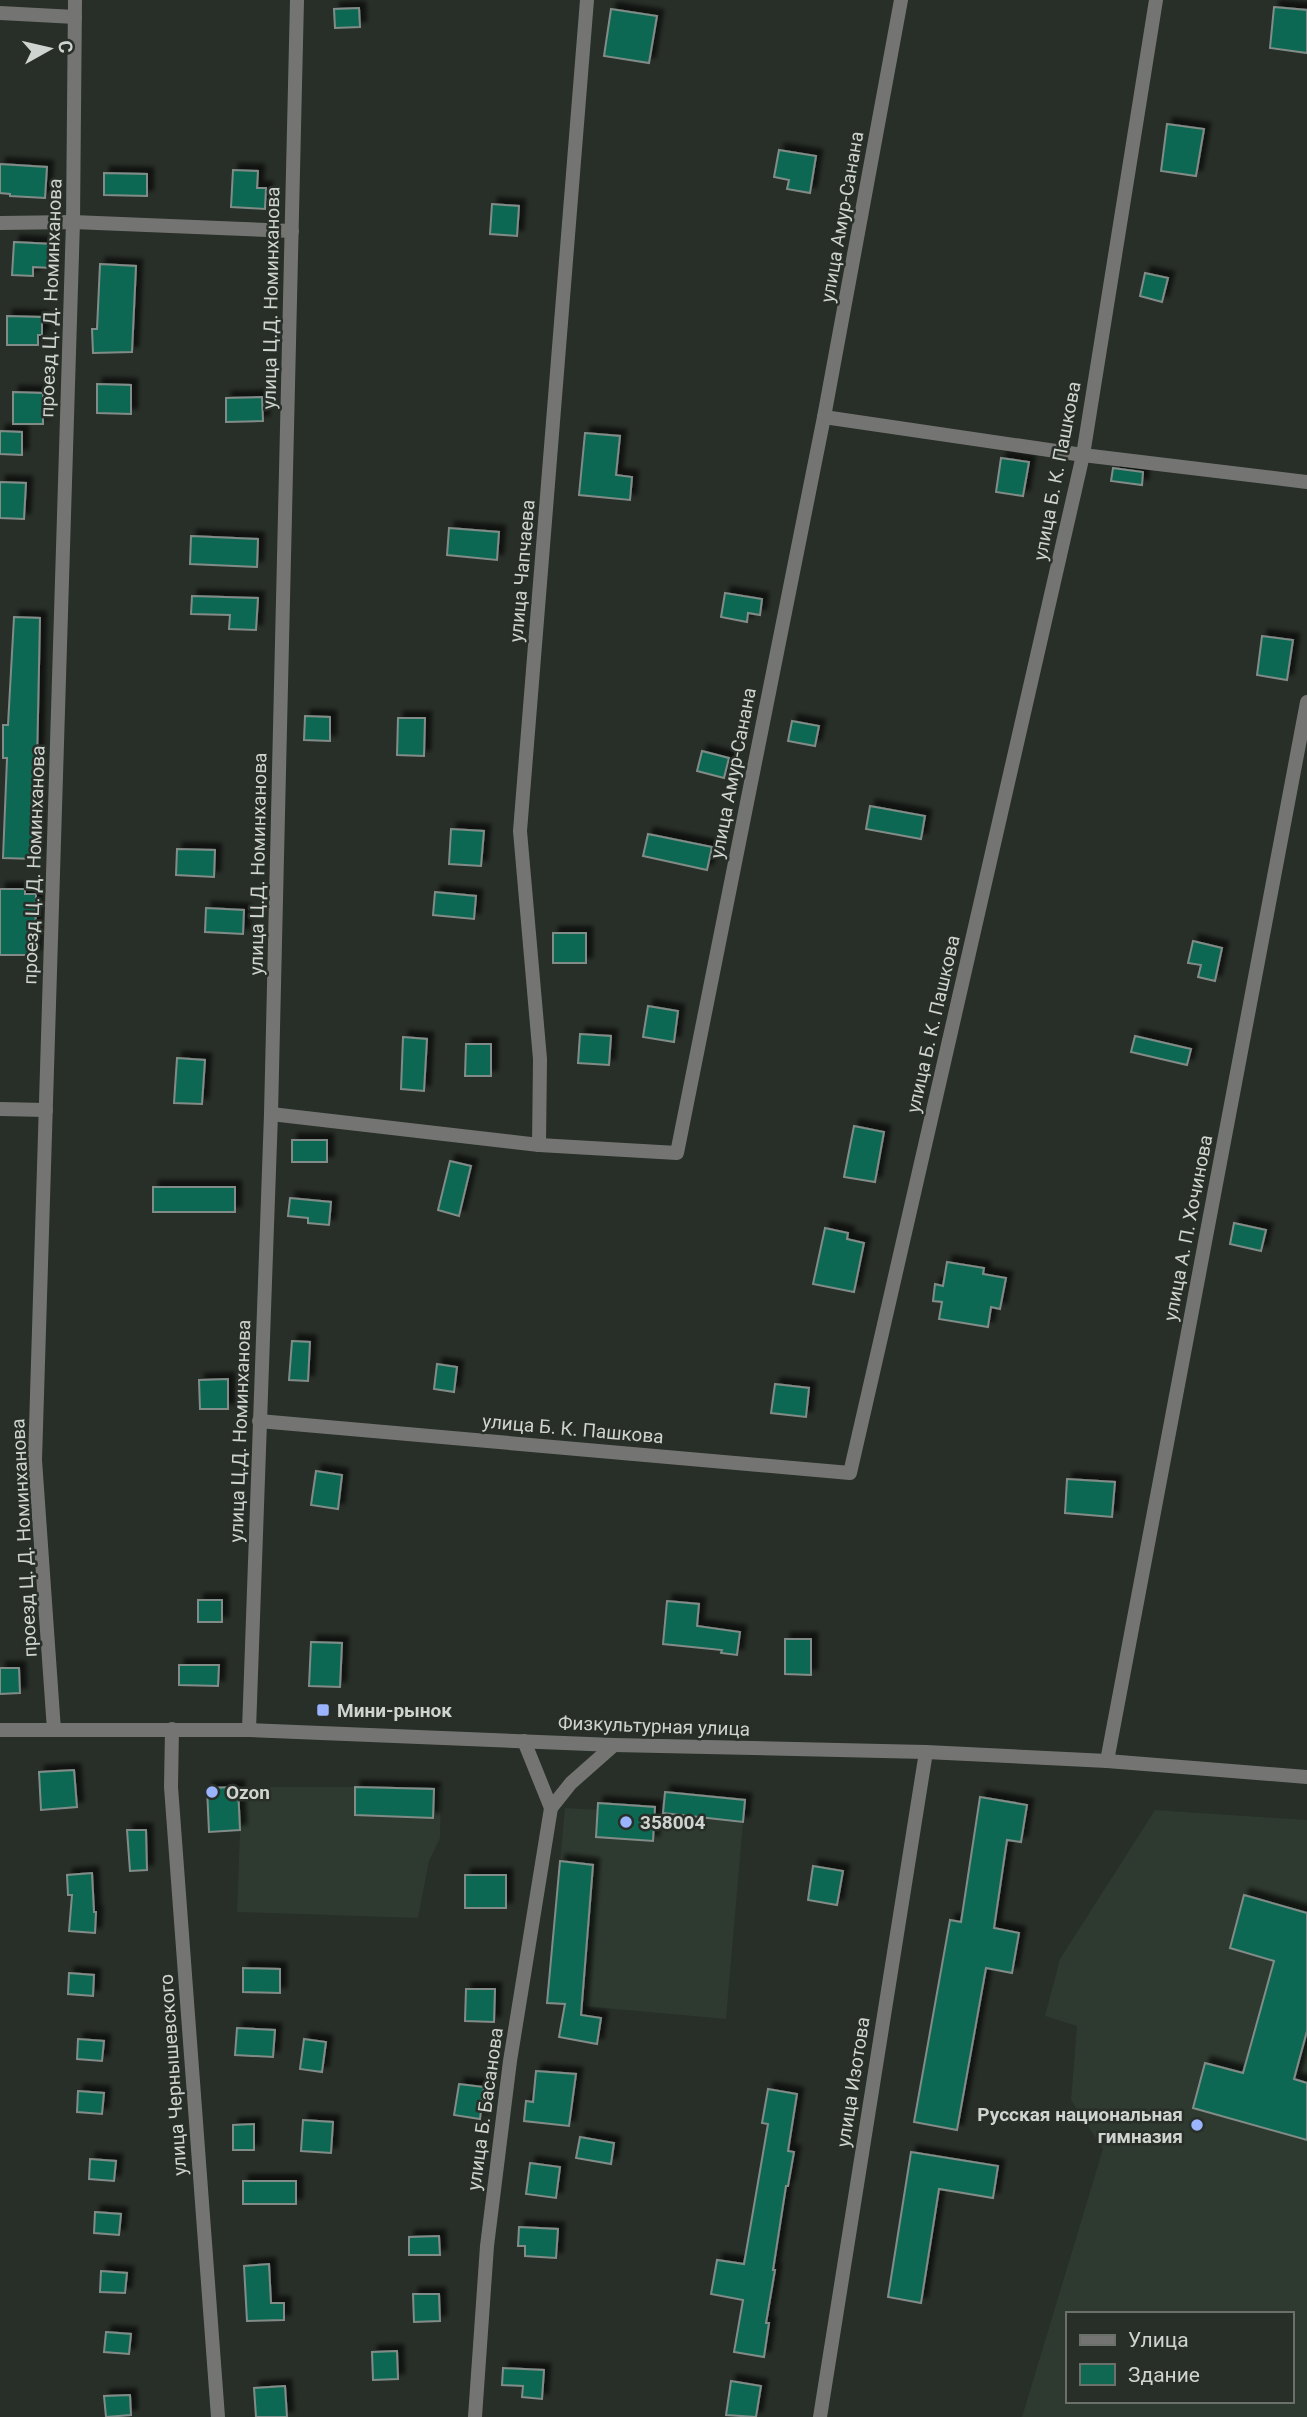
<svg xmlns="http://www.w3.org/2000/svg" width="1307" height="2417" font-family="Roboto,sans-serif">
  <defs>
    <filter id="shadow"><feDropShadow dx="6" dy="-6" stdDeviation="2" flood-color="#0009"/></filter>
  </defs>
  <rect width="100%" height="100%" fill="#282e28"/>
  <g fill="#2e392f" fill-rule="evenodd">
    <path d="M238,1787h203l-1,51 -11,23 -11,57 -181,-6 3,-82z"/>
    <path d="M665,1792l80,8 -19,219 -179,-16 18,-195 98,5z"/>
    <path d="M1155,1810l152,10v597h-285l81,-268 -32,-49 6,-74 -32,-10 15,-57zM1067,2314h224v87h-224z"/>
  </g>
  <g fill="#116852" stroke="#818c88" stroke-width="2" filter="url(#shadow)">
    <path d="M1274,7l33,3v43l-37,-5z"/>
    <path d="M359,8l1,19 -25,1 -1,-19z"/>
    <path d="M611,9l46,7 -8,47 -45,-7z"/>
    <path d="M1167,124l37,5 -8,47 -35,-5z"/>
    <path d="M779,150l37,6 -6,37 -23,-4 2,-9 -15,-3z"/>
    <path d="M0,164l47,3 -2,31 -35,-2v-2l-10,-1z"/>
    <path d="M233,170l25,1 -1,17h9l-1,21 -34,-2z"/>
    <path d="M104,173l43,1v22l-43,-1z"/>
    <path d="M492,204l27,2 -2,30 -27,-2z"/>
    <path d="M14,242l39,2 -1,24 -19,-1v9l-21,-1z"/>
    <path d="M100,264l36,2 -4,86 -39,1 -1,-24h5z"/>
    <path d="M1145,273l23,5 -6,24 -22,-6z"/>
    <path d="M7,316l35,1v18h-4v10h-31z"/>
    <path d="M97,384l34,1v29l-34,-1z"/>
    <path d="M13,392l30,1v31h-30z"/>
    <path d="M262,397l1,24 -37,1v-24z"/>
    <path d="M0,431l22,1v23l-22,-1z"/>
    <path d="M585,433l35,3 -4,39 16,2 -2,23 -51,-5z"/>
    <path d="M1001,458l28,4 -6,34 -27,-4z"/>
    <path d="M1113,468l30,4 -1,13 -31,-4z"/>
    <path d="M0,482l26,1 -2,36 -24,-1z"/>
    <path d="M449,528l50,4 -2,28 -50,-5z"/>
    <path d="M191,536l67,3 -1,28 -67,-3z"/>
    <path d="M725,593l37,6 -2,16 -12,-2 -1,9 -26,-5z"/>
    <path d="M192,596l66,2 -2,32 -27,-1 1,-14 -39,-1z"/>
    <path d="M14,617l26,1 -5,241 -32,-1 4,-100h-4v-33h5z"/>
    <path d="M1262,636l31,4 -6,40 -30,-5z"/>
    <path d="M305,716l25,1v24l-26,-1z"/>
    <path d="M398,718h27l-1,38 -27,-1z"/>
    <path d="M792,721l27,5 -4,20 -27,-5z"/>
    <path d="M702,751l27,7 -5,20 -27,-7z"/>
    <path d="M870,806l55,10 -4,23 -55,-10z"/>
    <path d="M451,829l33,2 -3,35 -32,-2z"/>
    <path d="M648,834l64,13 -5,23 -64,-14z"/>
    <path d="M177,849l38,1 -1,27 -38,-2z"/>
    <path d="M0,889h25v5h11l-1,61h-35z"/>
    <path d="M435,892l41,4 -2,23 -41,-4z"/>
    <path d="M206,908l38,2 -1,24 -38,-2z"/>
    <rect x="553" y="933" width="33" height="30"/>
    <path d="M1193,941l29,7 -7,33 -17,-4 3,-12 -13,-2z"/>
    <path d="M648,1006l30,5 -4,31 -31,-5z"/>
    <path d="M580,1034l31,2 -2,29 -31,-2z"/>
    <path d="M1135,1036l56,13 -4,16 -56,-13z"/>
    <path d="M403,1037l24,2 -3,52 -23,-2z"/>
    <path d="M466,1044h25v32h-26z"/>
    <path d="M177,1058l28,2 -3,44 -28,-1z"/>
    <path d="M854,1126l30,6 -9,50 -31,-5z"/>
    <rect x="292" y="1140" width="35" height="22"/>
    <path d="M450,1161l21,5 -12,50 -21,-6z"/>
    <rect x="153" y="1187" width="82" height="25"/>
    <path d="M290,1198l41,4 -2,23 -21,-2v-5l-20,-2z"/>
    <path d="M1234,1223l32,7 -5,21 -31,-7z"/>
    <path d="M825,1228l23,5 -1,6 17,4 -10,49 -41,-8z"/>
    <path d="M947,1262l37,6 -1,6 23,4 -6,31 -9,-2 -3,20 -49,-8 3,-17 -9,-1 2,-17 8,2z"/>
    <path d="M292,1341l18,1 -2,39 -19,-1z"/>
    <path d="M437,1364l20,3 -3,25 -20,-3z"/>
    <path d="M228,1379v30h-28l-1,-29z"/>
    <path d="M775,1384l34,4 -3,29 -35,-4z"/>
    <path d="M316,1471l26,4 -4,34 -27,-4z"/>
    <path d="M1067,1479l48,3 -3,35 -47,-4z"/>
    <rect x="198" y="1600" width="24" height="22"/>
    <path d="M667,1601l32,3 -2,22 43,6 -3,23 -16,-2 1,-3 -59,-6z"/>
    <path d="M785,1639h26v36l-26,-1z"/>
    <path d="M311,1642l31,1 -2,44 -31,-1z"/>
    <path d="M179,1665h40l-1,21 -39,-1z"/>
    <path d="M0,1668h19l1,25 -20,1z"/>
    <path d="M74,1770l3,37 -36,3 -2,-38z"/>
    <path d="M238,1787l2,43 -31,2 -2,-44z"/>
    <path d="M355,1787l79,2 -1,29 -78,-3z"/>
    <path d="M665,1792l80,8 -2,22 -80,-9z"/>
    <path d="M980,1797l47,8 -6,37 -14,-2 -13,88 25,5 -7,40 -26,-5 -29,162 -43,-8 36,-202 11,2z"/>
    <path d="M598,1803l57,4 -2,34 -57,-4z"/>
    <path d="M127,1830h19l1,40 -17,1z"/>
    <path d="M560,1861l33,4 -12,150 20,3 -4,26 -38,-7 6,-33 -18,-1z"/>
    <path d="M813,1866l30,5 -6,34 -29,-5z"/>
    <path d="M92,1873l2,39h2l-1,21 -26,-2 3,-36h-4l-1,-20z"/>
    <rect x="465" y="1875" width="41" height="33"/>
    <path d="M1244,1895l63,18v118l-13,48 13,4v57l-114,-32 12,-45 38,10 31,-112 -44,-13z"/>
    <path d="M243,1968l37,1v24l-37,-1z"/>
    <path d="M69,1973l25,2 -1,21 -25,-2z"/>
    <path d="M466,1989h29l-1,33 -29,-1z"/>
    <path d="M237,2028l38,2 -2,27 -38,-2z"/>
    <path d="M78,2039l26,2 -2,20 -25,-2z"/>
    <path d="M304,2039l22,3 -4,30 -22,-3z"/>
    <path d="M536,2071l40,3 -7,52 -45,-5 2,-20 7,1z"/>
    <path d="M459,2084l25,3 -4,32 -26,-4z"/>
    <path d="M768,2089l29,5 -9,57 6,1 -6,34h-2l-13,84h2l-9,53h3l-5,34 -30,-5 9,-52 -32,-6 6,-34 27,4 24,-140 -6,-1z"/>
    <path d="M78,2091l26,2 -2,21 -25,-2z"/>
    <path d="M303,2120l30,2 -2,31 -30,-2z"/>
    <path d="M254,2124v26h-21v-25z"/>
    <path d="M580,2137l34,6 -3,21 -35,-6z"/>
    <path d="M911,2152l87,14 -5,32 -54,-9 -18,114 -33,-6z"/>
    <path d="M90,2159l26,2 -2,20 -25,-2z"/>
    <path d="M530,2163l30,4 -4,31 -30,-4z"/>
    <rect x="243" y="2181" width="53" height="23"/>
    <path d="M95,2212l26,2 -2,21 -25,-2z"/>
    <path d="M519,2227l39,2 -2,29 -31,-2v-10h-7z"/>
    <path d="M439,2236l1,19h-31v-18z"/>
    <path d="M269,2264l2,39h13v17l-37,1 -3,-55z"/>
    <path d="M101,2271l26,2 -2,20 -25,-1z"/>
    <path d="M413,2294h26l1,27 -26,1z"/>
    <path d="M106,2332l25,2 -2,20 -25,-2z"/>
    <path d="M397,2351l1,28 -25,1 -1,-28z"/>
    <path d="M503,2368l41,2 -2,29 -20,-2 1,-11 -21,-1z"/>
    <path d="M731,2381l30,5 -5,31 -30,-2z"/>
    <path d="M285,2386l2,31h-31l-2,-29z"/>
    <path d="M130,2395l1,20 -25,2 -2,-21z"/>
  </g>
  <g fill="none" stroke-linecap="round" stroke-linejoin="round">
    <g stroke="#747572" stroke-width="14">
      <path d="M0,13l75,4"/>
      <path d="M0,223l73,-1 219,9"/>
      <path d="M824,417l259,38 224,27"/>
      <path d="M0,1109l46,1"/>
      <path d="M271,1114l268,31 138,8 147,-736 77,-417"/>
      <path d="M539,1145l1,-86 -20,-228 67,-831"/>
      <path d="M259,1421l591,52 233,-1018 73,-455"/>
      <path d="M54,1730l-19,-270 38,-1238 2,-222"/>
      <path d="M524,1741l27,67"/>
      <path d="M1107,1761l200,-1059"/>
      <path d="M475,2417l12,-171 23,-185 41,-253 20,-25 43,-38"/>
      <path d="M820,2417l106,-665"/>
    </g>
    <g stroke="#747572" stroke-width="14">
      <path d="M172,1729l-1,58 47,630"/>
      <path d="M0,1730h249l365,15 312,7 181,9 200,16"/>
      <path d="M249,1730l22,-616 26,-1114"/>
    </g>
  </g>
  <g fill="#9ab5fd" stroke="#282e28" stroke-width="2.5">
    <rect x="316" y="1703" width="14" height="14" rx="3.5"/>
    <circle cx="212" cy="1792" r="7"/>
    <circle cx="626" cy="1822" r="7"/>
    <circle cx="1197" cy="2125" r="7"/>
  </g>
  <g text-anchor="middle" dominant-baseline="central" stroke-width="5" stroke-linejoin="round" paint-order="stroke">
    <g font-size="19" fill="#d0d4d0" stroke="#282e28">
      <text transform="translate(842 217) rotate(-80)">улица Амур-Санана</text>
      <text transform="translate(51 298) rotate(-88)">проезд Ц. Д. Номинханова</text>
      <text transform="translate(271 298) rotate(-89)">улица Ц.Д. Номинханова</text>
      <text transform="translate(1057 471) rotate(-79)">улица Б. К. Пашкова</text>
      <text transform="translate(522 571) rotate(-85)">улица Чапчаева</text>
      <text transform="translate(733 773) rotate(-79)">улица Амур-Санана</text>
      <text transform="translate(258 864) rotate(-89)">улица Ц.Д. Номинханова</text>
      <text transform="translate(34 865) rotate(-88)">проезд Ц. Д. Номинханова</text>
      <text transform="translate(933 1024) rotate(-77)">улица Б. К. Пашкова</text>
      <text transform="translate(1188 1228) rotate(-79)">улица А. П. Хочинова</text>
      <text transform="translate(573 1429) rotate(5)">улица Б. К. Пашкова</text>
      <text transform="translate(240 1431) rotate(-88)">улица Ц.Д. Номинханова</text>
      <text transform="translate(24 1538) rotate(-93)">проезд Ц. Д. Номинханова</text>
      <text transform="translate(654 1726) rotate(2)">Физкультурная улица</text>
      <text transform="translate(173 2075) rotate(-94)">улица Чернышевского</text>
      <text transform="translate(853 2082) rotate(-81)">улица Изотова</text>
      <text transform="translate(485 2109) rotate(-82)">улица Б. Басанова</text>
    </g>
    <g font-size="19" font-weight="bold" fill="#d0d4d0" stroke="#282e28" text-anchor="start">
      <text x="337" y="1710">Мини-рынок</text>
      <text x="226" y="1792">Ozon</text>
      <text x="640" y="1822">358004</text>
      <text x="1183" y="2114" text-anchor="end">Русская национальная<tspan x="1183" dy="22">гимназия</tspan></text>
    </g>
  </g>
  <rect x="1066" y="2312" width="228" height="91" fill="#282e28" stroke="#6b706b" stroke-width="2"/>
  <rect x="1080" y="2335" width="35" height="10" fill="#747572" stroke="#6b706b" stroke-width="2"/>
  <text x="1128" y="2347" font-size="21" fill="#d0d4d0">Улица</text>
  <rect x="1080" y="2364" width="35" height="21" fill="#116852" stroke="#6b706b" stroke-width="2"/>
  <text x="1128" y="2382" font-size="21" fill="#d0d4d0">Здание</text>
  <g transform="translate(49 49) rotate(82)" stroke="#282e28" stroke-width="5" paint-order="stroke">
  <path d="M0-5L12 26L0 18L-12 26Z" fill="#d0d4d0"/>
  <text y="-10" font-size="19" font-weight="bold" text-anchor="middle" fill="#d0d4d0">С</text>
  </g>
</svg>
